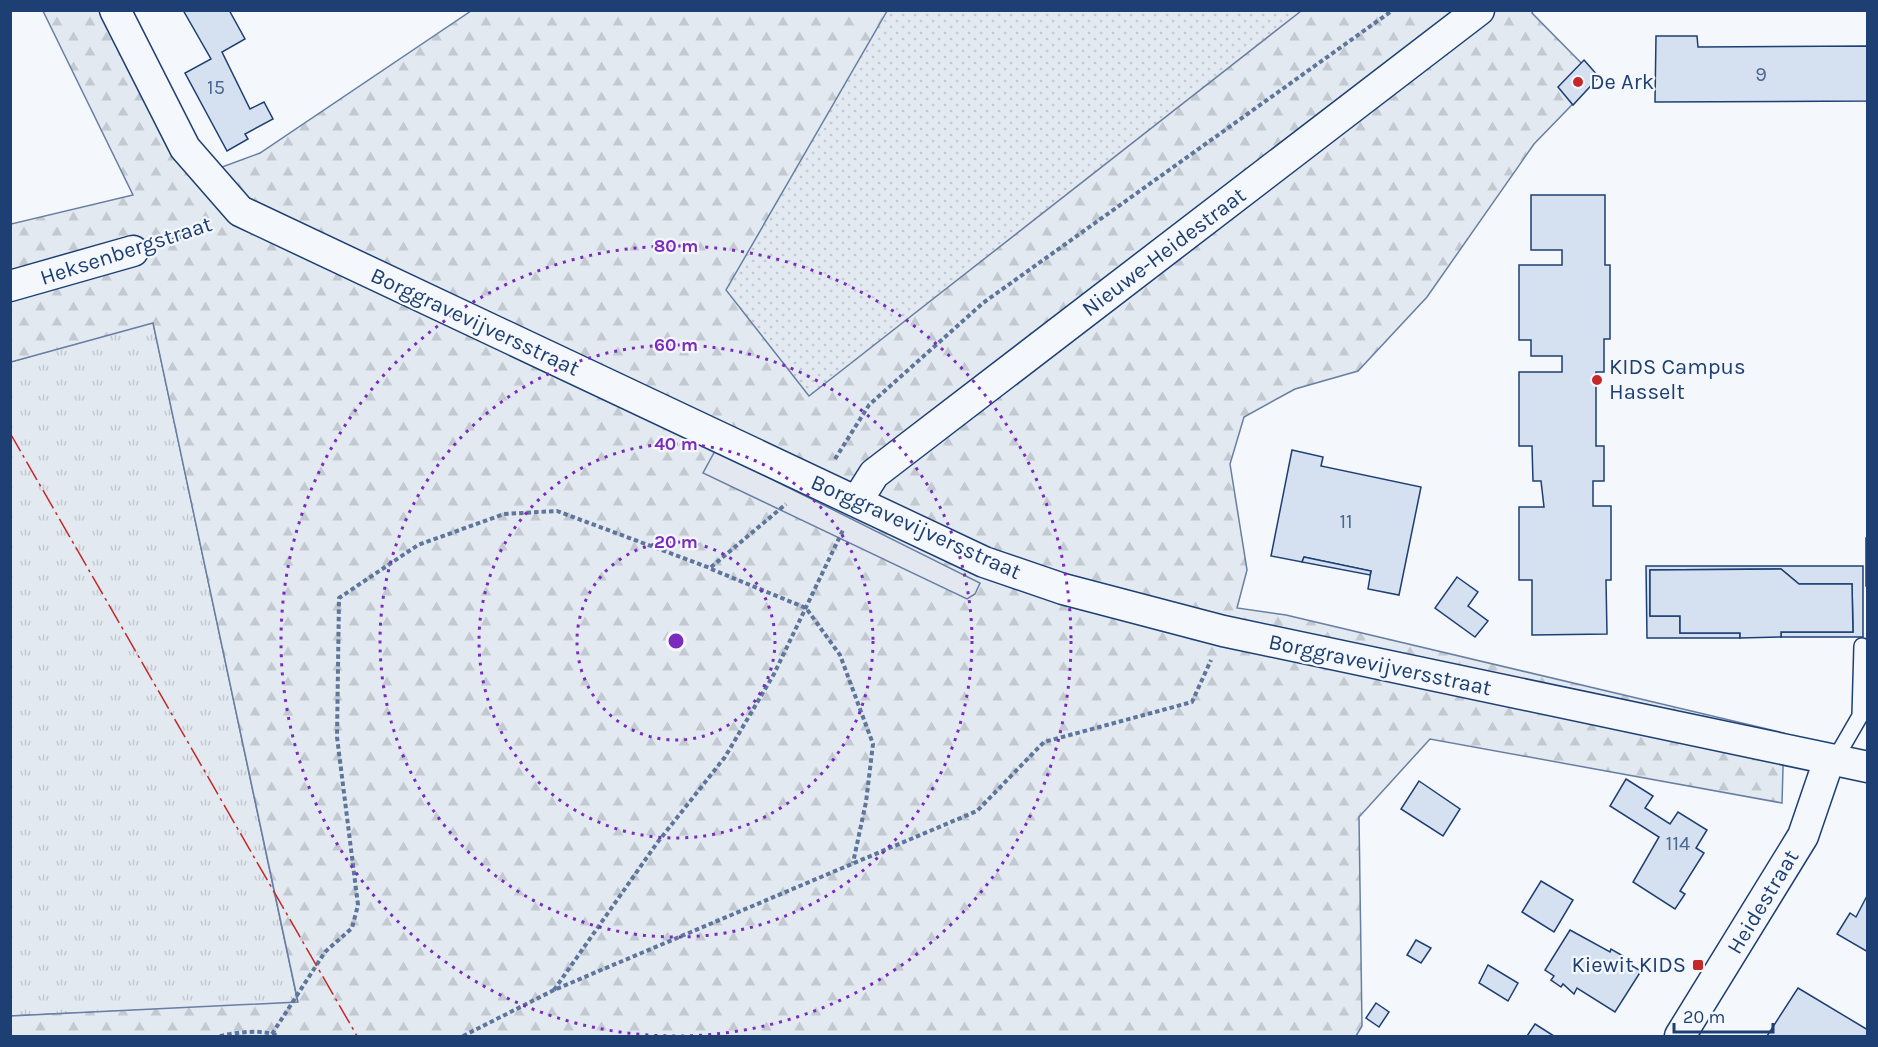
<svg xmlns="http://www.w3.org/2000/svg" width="1878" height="1047" font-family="Karla,sans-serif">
  <defs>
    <pattern id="grass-tufts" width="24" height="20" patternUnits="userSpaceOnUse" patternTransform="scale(1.5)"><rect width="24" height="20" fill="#e3e9f0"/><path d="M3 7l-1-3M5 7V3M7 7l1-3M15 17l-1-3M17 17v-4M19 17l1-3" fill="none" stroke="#c2c9d1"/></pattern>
    <pattern id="forest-firs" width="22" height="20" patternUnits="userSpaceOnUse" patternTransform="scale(1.5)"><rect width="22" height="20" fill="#e3e9f0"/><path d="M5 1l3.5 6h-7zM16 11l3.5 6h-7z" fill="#c2c9d1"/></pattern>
    <pattern id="park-dots" width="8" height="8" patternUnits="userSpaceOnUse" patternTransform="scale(1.5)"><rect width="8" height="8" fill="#e3e9f0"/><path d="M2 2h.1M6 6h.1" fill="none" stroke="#c2c9d1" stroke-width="1.8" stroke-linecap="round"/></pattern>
  </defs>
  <rect width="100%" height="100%" fill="#f4f7fb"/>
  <path fill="url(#grass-tufts)" stroke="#687fa3" stroke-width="1.5" d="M153,322l145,681 -287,13 -1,-654z"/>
  <path fill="url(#forest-firs)" stroke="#687fa3" stroke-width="1.5" d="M43,11h67l85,166 65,-24 211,-142h1062l-1,2 65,66 -63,65 -107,153 -69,74 -63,18 -51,28 -14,47 17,106 -10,38 49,7 498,118 -2,70 -352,-64 -71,78 3,209 -6,10h-1345l-1,-20 288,-14 -145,-679 -142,39v-138l122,-29z"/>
  <path fill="url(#park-dots)" stroke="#687fa3" stroke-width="1.5" d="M887,11v-1l414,1 -492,385 -83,-106z"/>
  <path fill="#e3e8f0" stroke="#687fa3" stroke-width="1.5" d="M715,451l265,132 -5,11 -8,5 -264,-126z"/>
  <g fill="#d5e0f0" stroke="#1d3f73" stroke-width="1.5">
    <path d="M183,10h46l16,29 -23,13 28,57 14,-7 9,17 -28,15 3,5 -21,12 -42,-78 26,-14z"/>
    <path d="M1656,36h41l1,11 170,-1v55l-213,1z"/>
    <path d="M1584,60l15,17 -26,28 -15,-18z"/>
    <path d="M1531,195h74v70h5v74h-6v33h-8v74h8v35h-11v25h18v74h-5l1,54 -75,1v-55h-13v-73h25l-3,-26h-8l-1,-35h-13v-74h43v-16h-31v-16h-12v-75h43v-15h-31z"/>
    <path d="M1292,450l31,7 -2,9 100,21 -22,108 -31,-6 3,-18 -67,-14 -2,5 -31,-6z"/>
    <rect x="1866" y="538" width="2" height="48"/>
    <path d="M1304,557l67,14 -1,4 -68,-13z"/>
    <path d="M1646,566h217v71h-82v-5h72l-1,-48h-53l-18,-15 -131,1v46h30v17h60v5h-93z"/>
    <path d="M1781,569l18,15h53l1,48h-72v5l-41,1v-5h-60v-17h-30v-46z"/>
    <path d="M1457,577l21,15 -10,14 20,15 -13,16 -40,-29z"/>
    <path d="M1626,779l27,17 -8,12 25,16 8,-12 29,18 -11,18 8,5 -24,38 5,3 -10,15 -42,-27 26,-45 -49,-31z"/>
    <path d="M1419,781l41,28 -17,27 -42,-27z"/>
    <path d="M1541,881l32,19 -19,32 -32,-20z"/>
    <path d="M1868,894v58l-31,-18 13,-21 6,4z"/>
    <path d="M1570,930l40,22 1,-3 12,7 -3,3 21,12 -26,41 -38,-24 -3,6 -11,-10 -2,3 -10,-7 3,-4 -9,-6z"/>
    <path d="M1416,940l15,8 -10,15 -14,-8z"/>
    <path d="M1488,965l30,18 -10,18 -29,-18z"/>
    <path d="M1798,988l70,42v6h-101z"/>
    <path d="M1376,1003l13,9 -10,15 -13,-9z"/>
    <path d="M1535,1024l19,12h-27z"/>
  </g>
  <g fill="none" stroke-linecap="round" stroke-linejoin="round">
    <defs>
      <path id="service" d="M1834,761l26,-45 2,-70"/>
      <g id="minor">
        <path d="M115,10l70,138 55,63 744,351 79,27 160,42 645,136"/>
        <path d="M10,286l123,-35"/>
        <path d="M857,501l17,-27 605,-464"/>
        <path d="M1680,1036l123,-200 26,-76"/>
      </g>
    </defs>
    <use href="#service" stroke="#1d3f73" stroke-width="18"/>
    <use href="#minor" stroke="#1d3f73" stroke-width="33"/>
    <g stroke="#5e769c" stroke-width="4" stroke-dasharray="4.5 3" stroke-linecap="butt">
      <path d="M164,243l46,-17"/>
      <path d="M835,459l34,-54 114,-102 410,-293"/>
      <path d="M711,569l95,39 34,47 33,89 -7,58 -13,61"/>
      <path d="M554,990l103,-147 68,-86 49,-83 69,-144"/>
      <path d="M272,1034l53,-82 27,-24 6,-23 -21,-168 2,-139 79,-53 86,-31 53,-3 153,57 76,-64"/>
      <path d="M220,1036c18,-4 42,-7 59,0"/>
      <path d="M463,1036l91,-46 423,-179 67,-69 148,-40 19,-42"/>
    </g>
    <use href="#service" stroke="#f4f7fb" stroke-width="15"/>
    <use href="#minor" stroke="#f4f7fb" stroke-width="30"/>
    <path stroke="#c62828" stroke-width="1.5" stroke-dasharray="21 4.5 3 4.5" stroke-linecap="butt" d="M10,433l347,603"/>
  </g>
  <g fill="none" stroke="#7b2cbf" stroke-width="3" stroke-dasharray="3 6">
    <circle cx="676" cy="641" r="99"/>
    <circle cx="676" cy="641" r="197"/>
    <circle cx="676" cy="641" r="296"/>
    <circle cx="676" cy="641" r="395"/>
  </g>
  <g fill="#c62828" stroke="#f4f7fb" stroke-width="2">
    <circle cx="1578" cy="82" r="6"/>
    <circle cx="1597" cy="380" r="6"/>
    <rect x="1692" y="959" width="12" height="12" rx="3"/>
  </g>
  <g text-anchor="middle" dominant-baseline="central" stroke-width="4.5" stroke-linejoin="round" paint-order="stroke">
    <g font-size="20" fill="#4b6792">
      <text x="1761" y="74">9</text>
      <text x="216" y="87">15</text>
      <text x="1346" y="521">11</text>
      <text x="1678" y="843">114</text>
    </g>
    <g font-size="22" fill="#1d3f73" stroke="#f4f7fb" text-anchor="start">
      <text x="1590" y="82">De Ark</text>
      <text x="1609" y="367">KIDS Campus<tspan x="1609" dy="25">Hasselt</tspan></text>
      <text x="1686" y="965" text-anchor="end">Kiewit KIDS</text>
    </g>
    <g font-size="22" fill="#1d3f73" stroke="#f4f7fb">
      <text transform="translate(126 251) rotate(-18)">Heksenbergstraat</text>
      <text transform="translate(1164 252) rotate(-37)">Nieuwe-Heidestraat</text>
      <text transform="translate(475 322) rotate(25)">Borggravevijversstraat</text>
      <text transform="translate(916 527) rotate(24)">Borggravevijversstraat</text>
      <text transform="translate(1380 665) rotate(12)">Borggravevijversstraat</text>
      <text transform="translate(1763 902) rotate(-59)">Heidestraat</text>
    </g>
  </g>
  <circle cx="676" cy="641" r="9" fill="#7b2cbf" stroke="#f4f7fb" stroke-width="3"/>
  <g font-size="18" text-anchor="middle" font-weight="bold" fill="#7b2cbf" stroke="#f4f7fb" stroke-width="4.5" stroke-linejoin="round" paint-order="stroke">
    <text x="676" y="252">80 m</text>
    <text x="676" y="351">60 m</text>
    <text x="676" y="450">40 m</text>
    <text x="676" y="548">20 m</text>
  </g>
  <rect width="1878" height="1047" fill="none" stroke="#1d3f73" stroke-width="24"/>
  <path d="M1674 1023v9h99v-9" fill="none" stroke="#1d3f73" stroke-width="3"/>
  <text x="1683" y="1023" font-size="18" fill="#1d3f73" stroke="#f4f7fb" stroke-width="4.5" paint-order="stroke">20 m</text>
</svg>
